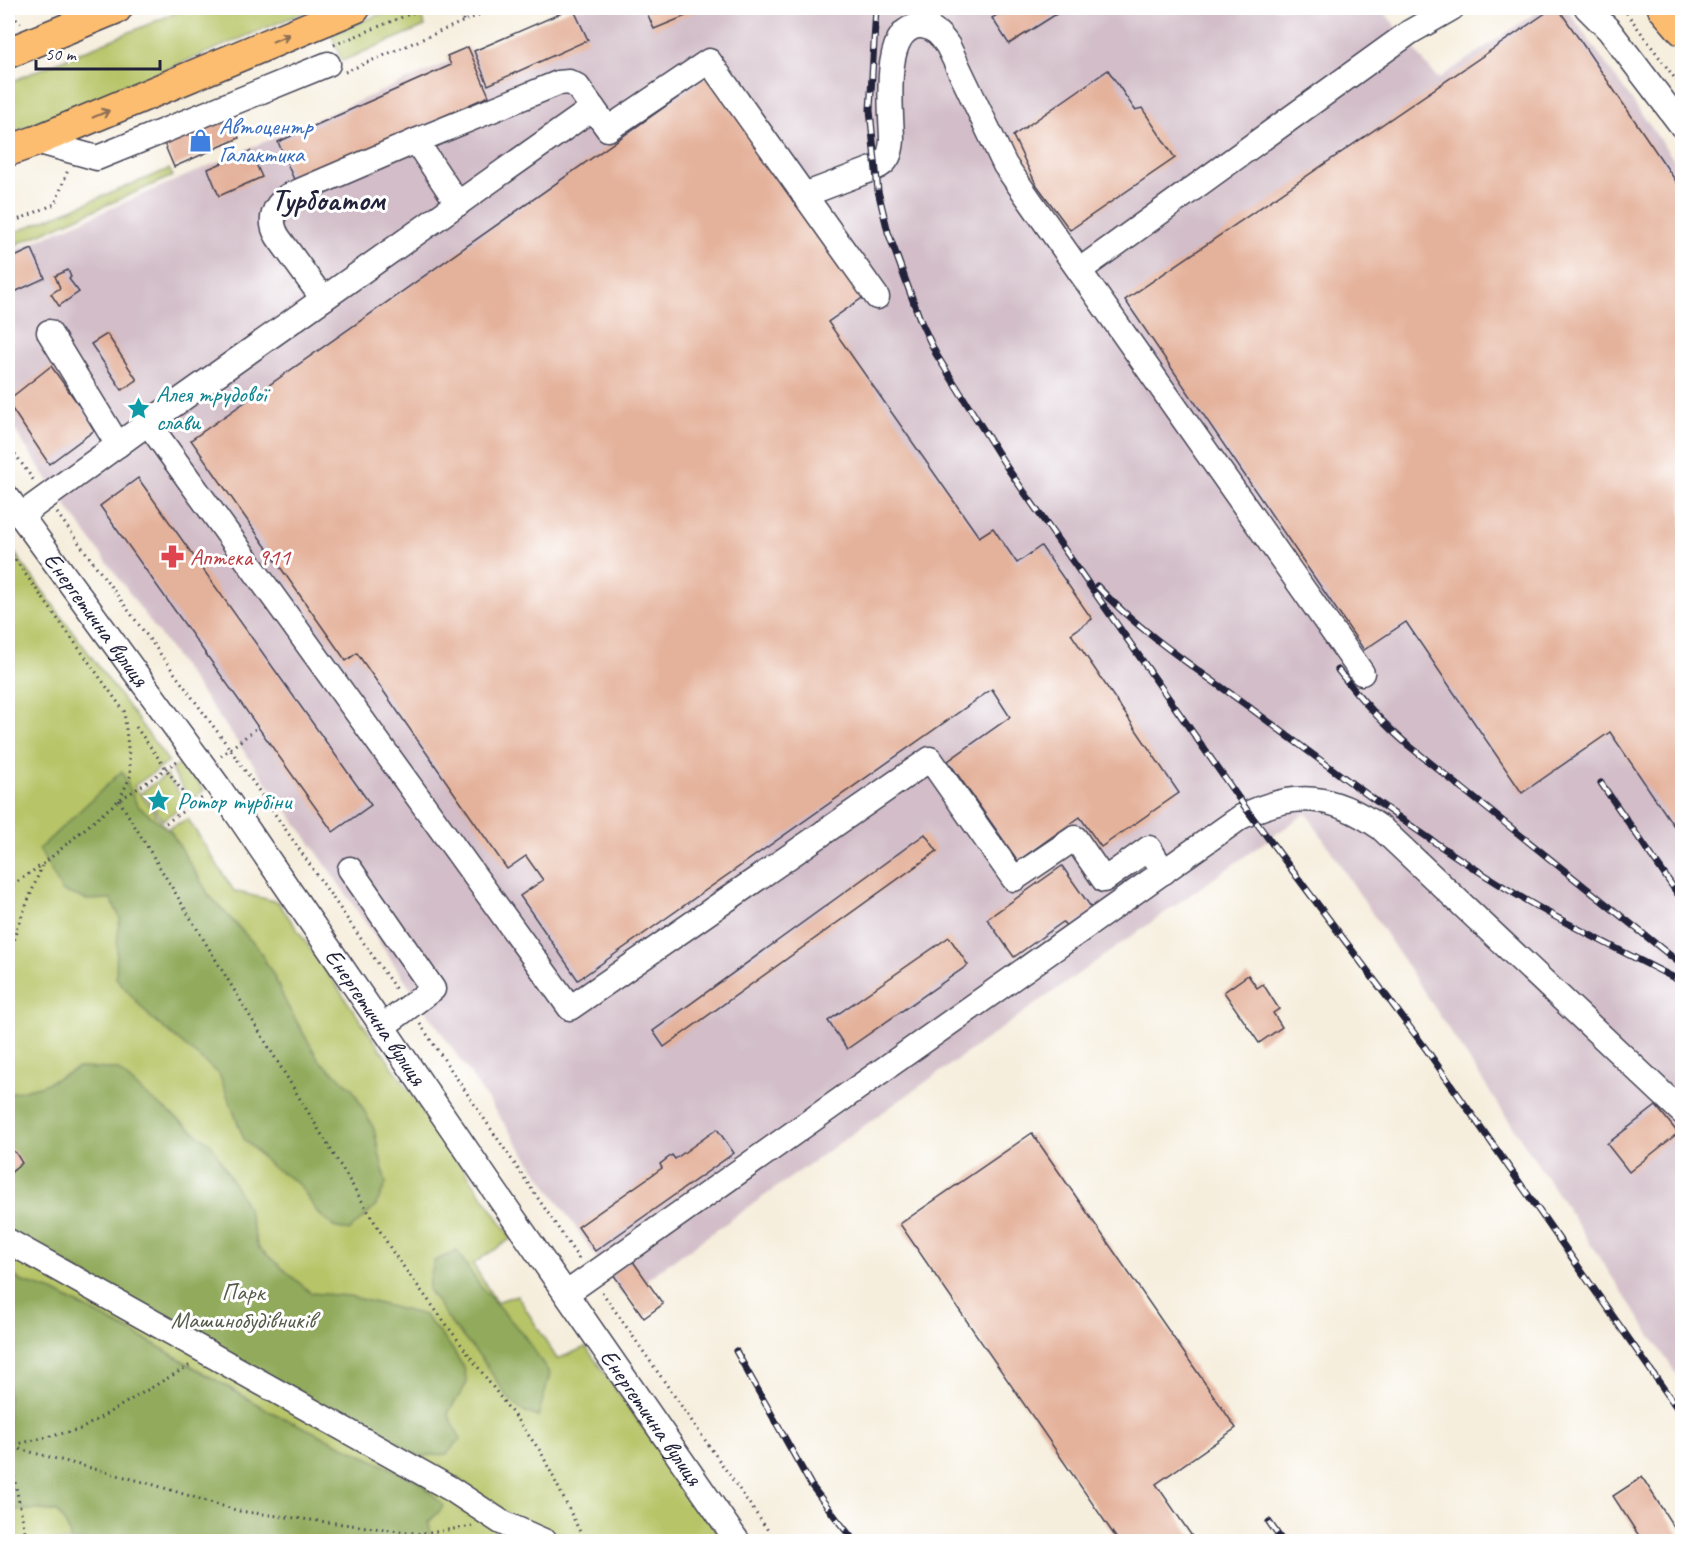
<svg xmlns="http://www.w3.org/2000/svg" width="1690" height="1549" font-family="Caveat,sans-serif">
  <rect width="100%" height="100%" fill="#fff"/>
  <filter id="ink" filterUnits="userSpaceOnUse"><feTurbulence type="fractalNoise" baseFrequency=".0167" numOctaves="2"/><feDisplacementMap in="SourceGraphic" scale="12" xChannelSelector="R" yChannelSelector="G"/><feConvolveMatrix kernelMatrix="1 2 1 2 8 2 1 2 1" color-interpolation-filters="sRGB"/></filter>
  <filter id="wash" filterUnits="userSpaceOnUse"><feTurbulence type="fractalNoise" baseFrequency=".008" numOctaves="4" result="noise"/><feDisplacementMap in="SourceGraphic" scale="24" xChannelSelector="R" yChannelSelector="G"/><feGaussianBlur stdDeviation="1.35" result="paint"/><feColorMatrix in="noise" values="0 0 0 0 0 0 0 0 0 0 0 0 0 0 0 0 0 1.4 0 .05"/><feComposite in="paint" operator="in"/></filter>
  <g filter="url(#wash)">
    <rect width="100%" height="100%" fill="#f6eedd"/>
    <path fill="#d2bdc8" d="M573,8h808l57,71 105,-71h23l116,163v1212l-376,-570 -683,483 -311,-451 -258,-356 -46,-69v-167z"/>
    <g fill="#b7c567" stroke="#6c7451" stroke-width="1.5">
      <path d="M187,8h127l-306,127v-52z"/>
      <path d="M395,8h22l8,18 -83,35 -11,-27z"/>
      <path d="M169,169l4,7 -165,72v-13z"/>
      <path d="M8,544l161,218 -35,24 33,43 21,-10 46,72 44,11 234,336 -39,26 23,38 21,-7 40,64 29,-12 137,194h-715z"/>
      <path d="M184,761l20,29 -13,10 -20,-30z"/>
      <path d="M166,775l21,28 -24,17 -21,-28z"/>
    </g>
    <g fill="#91aa5c" stroke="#5a664c" stroke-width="1.5">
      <path d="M122,771l15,34 34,27 38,63 48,52 16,27 14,31 32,55 33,28 22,41 12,55 -11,23 -26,24 -15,-4 -16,-14 -20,-30 -25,-15 -29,-29 -25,-65 -69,-57 -34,-39 1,-35 3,-25 -9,-19 -24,1 -25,-9 -23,-42z"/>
      <path d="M78,1068l39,1 28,25 67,51 35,62 11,40 53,46 38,3 75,19 27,32 13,21 3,15 -19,30 12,26 -13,15 -26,2 -40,-13 -373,-212v-137l35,-9z"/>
      <path d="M457,1251l23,35 43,48 27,40 -12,43 -17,-7 -14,-13 -25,-38 -29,-33 -25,-37 6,-28z"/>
      <path d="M8,1268l12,13 33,10 101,53 113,66 153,72 24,24 -15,16 2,19h-360l-4,-14 -10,-15 -17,-2h-32z"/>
    </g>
    <g id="blocks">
      <g fill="#e4b19a">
        <path d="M573,8l15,32 -100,45 -14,-34z"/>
        <path d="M645,8h60l-51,21z"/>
        <path d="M1004,8h62l-57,36 -17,-26 13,-8z"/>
        <path d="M1553,8h5l124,182v648l-72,-106 -88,61 -116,-171 -42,28 -239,-350z"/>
        <path d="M468,47l21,49 -194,86 -17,-40 173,-77 -4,-9z"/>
        <path d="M1108,70l27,40 7,-2 33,50 -105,72 -34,-46 -23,-48z"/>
        <path d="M710,75l155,221 -37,26 151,215 14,-9 24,35 24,-17 51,73 -21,15 108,159 -78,54 -21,-30 -62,44 -70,-100 62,-44 -18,-28 -414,291 -58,-84 23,-16 -17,-24 -19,13 -150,-216 -11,8 -155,-221z"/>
        <path d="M228,112l11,26 -65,29 -11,-26z"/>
        <path d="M250,151l12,26 -43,19 -11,-27z"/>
        <path d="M32,249l13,29 -37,17v-35z"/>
        <path d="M68,270l3,7 -2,2 10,13 -20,14 -8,-12 9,-6 -5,-12z"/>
        <path d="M107,334l30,46 -15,10 -31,-46z"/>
        <path d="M51,366l45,63 -47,35 -41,-61v-3z"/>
        <path d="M138,478l233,327 -38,27 -233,-326z"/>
        <path d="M925,834l12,17 -273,196 -11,-16z"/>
        <path d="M1062,866l31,44 -25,18 -5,-6 -49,35 -27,-38z"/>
        <path d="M949,937l19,28 -121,84 -19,-28z"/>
        <path d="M1248,975l9,13 6,-4 16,25 -6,4 9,14 -23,16 -35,-51z"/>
        <path d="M1656,1106l22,27 -49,39 -22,-28z"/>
        <path d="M717,1129l17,24 -139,98 -17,-24 84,-59 -2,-4 12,-9 3,4z"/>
        <path d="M1032,1133l204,295 -80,56 40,58h-77l-219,-318z"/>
        <path d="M8,1148l8,5 6,10 -14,12z"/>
        <path d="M632,1260l31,44 -19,14 -31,-44z"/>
        <path d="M1642,1477l40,63v2h-39l-30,-46z"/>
      </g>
    </g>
  </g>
  <g filter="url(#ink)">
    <use href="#blocks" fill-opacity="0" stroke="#424153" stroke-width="1.5"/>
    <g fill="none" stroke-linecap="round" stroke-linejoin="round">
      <defs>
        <g id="minor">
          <path d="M1587,8l22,22 73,96"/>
          <path d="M36,141l61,17 231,-94"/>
          <path d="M416,141l42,63"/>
          <path d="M804,195l71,-27c13,-5 16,-15 17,-28 0,-25 -12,-111 27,-114 13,-1 22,9 29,20l57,119 357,508"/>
          <path d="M1080,270l330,-238 42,-24"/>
          <path d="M323,299l-45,-62c-10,-16 -5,-30 10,-41l128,-55 142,-58 11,-1 8,4 31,43 101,-68 168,236"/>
          <path d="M49,332l69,113"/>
          <path d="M148,423l422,585 360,-249 84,120 61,-41 29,42 45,-32 15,24"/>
          <path id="s1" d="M8,498l210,288 276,404 244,352"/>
          <path d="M20,516l128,-93 445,-315"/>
          <path d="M350,869l83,120 -51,38"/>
          <path d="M8,1241l443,248 50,33 45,20"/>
          <path d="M567,1293l674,-476c54,-27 91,-23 140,11l301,284"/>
        </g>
        <g id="major">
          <path d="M1663,8l19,22"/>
          <path d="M8,53l109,-45"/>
          <path d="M8,151l28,-10 319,-133"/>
        </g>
      </defs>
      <use href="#minor" stroke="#424153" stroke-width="27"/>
      <use href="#major" stroke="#424153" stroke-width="33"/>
      <g stroke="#424153" stroke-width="3" stroke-dasharray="1.5 4.5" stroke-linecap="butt">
        <path d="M11,8l6,13 4,2"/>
        <path d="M458,8l6,14"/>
        <path d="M1623,8l59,80"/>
        <path d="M447,12l10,-4"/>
        <path d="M334,45l90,-37"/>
        <path d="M345,72l150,-64"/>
        <path d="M8,224l47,-20 13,-34"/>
        <path d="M8,444l26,37"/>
        <path d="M57,513l173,236 167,242"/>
        <path d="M8,550l116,161 7,64 -11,23"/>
        <path d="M136,727l56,78"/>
        <path d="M221,756l37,-29"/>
        <path d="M119,800l275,454 147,198 44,90"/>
        <path d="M166,823l36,-25"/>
        <path d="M8,888l35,-24 76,-64 21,-13 37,-26"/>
        <path d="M8,963l9,-35 25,-62"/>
        <path d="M420,1024l159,235"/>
        <path d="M602,1292l174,250"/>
        <path d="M8,1446l143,38 88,27 184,23 49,-8"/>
        <path d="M9,1446l72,-17 109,-64"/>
        <path d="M8,1447l19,95"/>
      </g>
      <use href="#minor" stroke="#fff" stroke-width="24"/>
      <use href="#major" stroke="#fcbd6f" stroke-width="30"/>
      <defs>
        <g id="rail">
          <path d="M876,8l-6,102 8,81 10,41 20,55 13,35 15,32 72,115 239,341 179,239 256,366"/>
          <path d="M1097,586c45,48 103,85 156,124 90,67 180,136 276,192 50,29 103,54 153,80"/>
          <path d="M1338,670c21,27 43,52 70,75l274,220"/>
          <path d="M1601,783l81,117"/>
          <path d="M736,1351l75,134 28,37 16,20"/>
          <path d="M1269,1522l14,20"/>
        </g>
      </defs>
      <use href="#rail" stroke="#22223b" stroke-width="7"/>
      <use href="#rail" stroke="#fff" stroke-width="4.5" stroke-dasharray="14" stroke-linecap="butt"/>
    </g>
    <defs><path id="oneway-shaft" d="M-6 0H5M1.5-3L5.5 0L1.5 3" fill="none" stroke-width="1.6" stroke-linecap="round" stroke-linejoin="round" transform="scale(1.5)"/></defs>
    <g stroke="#8f7055">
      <use href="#oneway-shaft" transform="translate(281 38) rotate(-23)"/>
      <use href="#oneway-shaft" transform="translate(101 114) rotate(-23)"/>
    </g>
  </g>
  <defs>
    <symbol id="shop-bare" viewBox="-9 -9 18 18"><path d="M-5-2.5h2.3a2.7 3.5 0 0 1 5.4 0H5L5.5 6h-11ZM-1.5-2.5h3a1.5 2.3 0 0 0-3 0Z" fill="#3f7fe0" stroke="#fff" stroke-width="2.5" paint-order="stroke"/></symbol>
    <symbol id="sight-bare" viewBox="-9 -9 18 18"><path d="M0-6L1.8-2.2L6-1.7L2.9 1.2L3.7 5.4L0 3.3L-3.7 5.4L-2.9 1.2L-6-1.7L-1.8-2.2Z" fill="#0f9aa8" stroke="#fff" stroke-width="2.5" paint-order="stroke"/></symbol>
    <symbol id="pharmacy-bare" viewBox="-9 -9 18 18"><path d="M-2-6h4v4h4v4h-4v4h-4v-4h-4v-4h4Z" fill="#e0444e" stroke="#fff" stroke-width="2.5" paint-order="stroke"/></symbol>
  </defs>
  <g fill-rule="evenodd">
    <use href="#shop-bare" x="184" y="124" width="33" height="33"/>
    <use href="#sight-bare" x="122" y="392" width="33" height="33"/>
    <use href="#pharmacy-bare" x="156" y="540" width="33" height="33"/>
    <use href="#sight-bare" x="142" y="784" width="33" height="33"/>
  </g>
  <g text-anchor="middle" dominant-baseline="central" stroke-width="6" stroke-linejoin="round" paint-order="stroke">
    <g font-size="24" fill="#366cbe" stroke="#fff" text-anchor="start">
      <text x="219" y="126">Автоцентр<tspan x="219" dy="28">Галактика</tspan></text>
    </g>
    <g font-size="24" fill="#0d838f" stroke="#fff" text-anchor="start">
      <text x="156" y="394">Алея трудової<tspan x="156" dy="28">слави</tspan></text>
      <text x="177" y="801">Ротор турбіни</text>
    </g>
    <g font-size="24" fill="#be3a42" stroke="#fff" text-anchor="start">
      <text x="190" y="557">Аптека 911</text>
    </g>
    <g font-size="24" fill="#22223b" stroke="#fff">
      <text stroke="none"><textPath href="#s1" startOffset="150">Енергетична вулиця</textPath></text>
      <text stroke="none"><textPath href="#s1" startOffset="636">Енергетична вулиця</textPath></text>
      <text stroke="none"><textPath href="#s1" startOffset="1122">Енергетична вулиця</textPath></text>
    </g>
    <g font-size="24" fill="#565b4a" stroke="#fff">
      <text x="243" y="1292">Парк<tspan x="243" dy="28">Машинобудівників</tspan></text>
    </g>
    <g font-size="30" font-weight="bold" fill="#22223b" stroke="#fff">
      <text x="328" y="200">Турбоатом</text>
    </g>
  </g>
  <rect width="1690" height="1549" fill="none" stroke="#fff" stroke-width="30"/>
  <path d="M36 60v9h124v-9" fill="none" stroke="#22223b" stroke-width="3"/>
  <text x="45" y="60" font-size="18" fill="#22223b" stroke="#ffffff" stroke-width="4.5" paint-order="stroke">50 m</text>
</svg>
